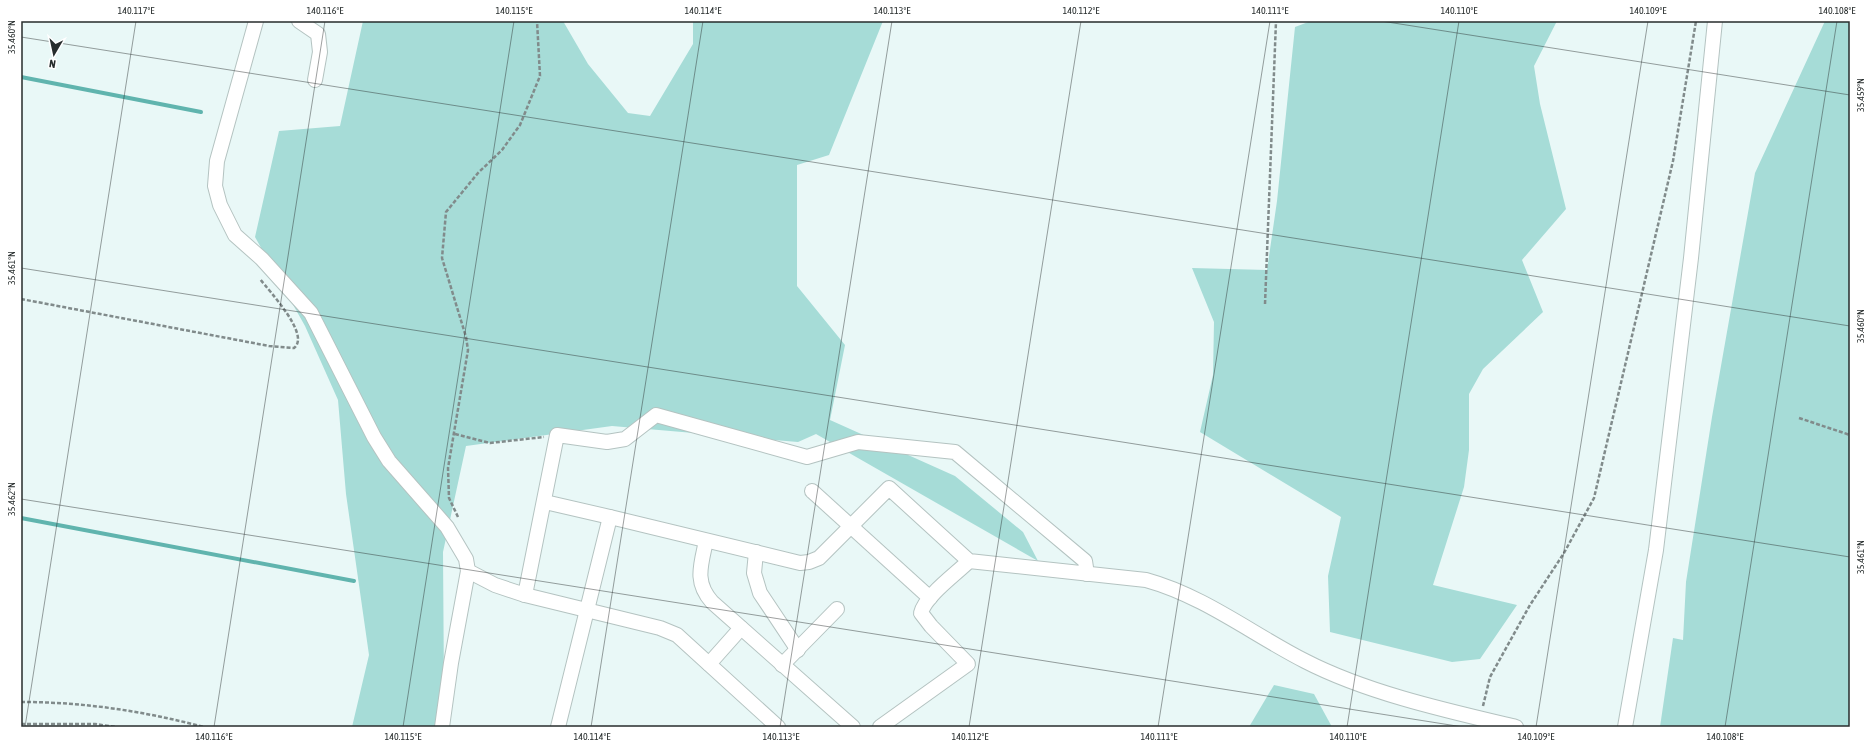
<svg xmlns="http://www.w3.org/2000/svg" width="1871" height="748" font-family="'Asap Condensed',sans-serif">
  <rect width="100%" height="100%" fill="#e9f8f7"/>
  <g fill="#a6dcd7">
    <path d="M363,21h200l25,43 40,49 22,3 43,-72v-23h190l-54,134 -32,10v121l48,59 -15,75 125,56 68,56 15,29 -222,-127 -18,8 -186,-16 -146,20 -23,106 1,140 -6,35h-86l17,-72 -23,-161 -8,-94 -33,-74 -50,-89 24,-106 61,-5z"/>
    <path d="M1311,21h246l-23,45 6,38 26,105 -44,51 21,52 -60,57 -14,25v56l-5,37 -31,98 84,20 -37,54 -28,3 -122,-30 -2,-56 13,-59 -141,-85 13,-57 1,-53 -22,-54 75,2 10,-69 18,-174z"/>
    <path d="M1825,21h25v706h-190l13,-89 10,2 3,-58 26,-165 43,-244z"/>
    <path d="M1274,685l40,9 18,33h-83z"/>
  </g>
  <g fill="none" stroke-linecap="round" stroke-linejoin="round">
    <g stroke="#60b4ae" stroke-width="4">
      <path d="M21,77l180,35"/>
      <path d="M21,518l333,63"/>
    </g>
    <defs>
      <g id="minor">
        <path d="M256,21l-39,140 -2,25 5,19 15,30 27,24 49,54 63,124 15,24 58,66 19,32 2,12 -17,92 -9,64"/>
        <path d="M299,21l19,13 2,18 -5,28"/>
        <path d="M812,491l118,107"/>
        <path d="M545,502l65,15"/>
        <path d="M706,541c-5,24 -12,41 6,61l141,125"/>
        <path d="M756,552l-2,21 6,20 38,57"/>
        <path d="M468,571l27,14 30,10 32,-160 50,7 18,-3 31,-24 151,42 51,-15 97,10 130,109 2,13"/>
        <path d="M525,595l135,33 17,7 101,92"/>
        <path d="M709,664l32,-36"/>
        <path d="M782,665l55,-56"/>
        <path d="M558,727l52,-210 190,46 9,-1 10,-4 70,-70 80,73 177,19c58,16 106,54 159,81 62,32 143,50 211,66"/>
        <path d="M880,727l88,-63 -37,-38 -10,-13c4,-17 35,-39 48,-52"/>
        <path d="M1625,727l31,-177 35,-292 24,-237"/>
      </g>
    </defs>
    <use href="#minor" stroke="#b4c3c1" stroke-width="16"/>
    <g stroke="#818b8b" stroke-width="2.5" stroke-dasharray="4 2" stroke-linecap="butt">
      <path d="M21,299l248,47 25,2c17,-13 -25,-57 -34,-69"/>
      <path d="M1265,304l11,-283"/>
      <path d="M1799,418l51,17"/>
      <path d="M455,434l35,9 54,-6"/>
      <path d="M458,517l-9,-19 -1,-30 20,-118 -2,-13 -24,-79 4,-46 32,-39 24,-23 18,-25 20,-49 -3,-55"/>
      <path d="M21,702c63,0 122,9 183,25"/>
      <path d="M1483,706l7,-29 40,-72 34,-52 30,-55 79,-337 23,-140"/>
      <path d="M21,724h74l21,3"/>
    </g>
    <use href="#minor" stroke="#fff" stroke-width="14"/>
  </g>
  <path fill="none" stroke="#272d2d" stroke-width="1" stroke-opacity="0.45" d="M1381,21l469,74M21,37l1829,289M21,268l1829,289M21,499l1442,228M25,727l111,-706M214,727l111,-706M403,727l111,-706M591,727l112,-706M780,727l112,-706M969,727l112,-706M1158,727l112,-706M1347,727l112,-706M1536,727l112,-706M1725,727l112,-706"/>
  <rect width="1871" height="748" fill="none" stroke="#ffffff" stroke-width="44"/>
  <g transform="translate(54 54) rotate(189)" stroke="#ffffff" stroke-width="3" paint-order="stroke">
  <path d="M0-3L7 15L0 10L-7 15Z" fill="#272d2d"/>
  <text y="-6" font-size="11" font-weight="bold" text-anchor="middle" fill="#272d2d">N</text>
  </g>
  <rect x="22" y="22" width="1827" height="704" fill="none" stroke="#272d2d" stroke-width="1.5"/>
  <g font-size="10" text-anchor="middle" fill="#272d2d">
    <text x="136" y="14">140.117°E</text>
    <text x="325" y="14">140.116°E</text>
    <text x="514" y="14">140.115°E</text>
    <text x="703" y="14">140.114°E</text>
    <text x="892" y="14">140.113°E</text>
    <text x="1081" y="14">140.112°E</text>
    <text x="1270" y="14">140.111°E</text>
    <text x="1459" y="14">140.110°E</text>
    <text x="1648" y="14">140.109°E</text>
    <text x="1837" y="14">140.108°E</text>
    <text transform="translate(11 37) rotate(-90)" y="4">35.460°N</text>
    <text transform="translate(1860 95) rotate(-90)" y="4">35.459°N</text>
    <text transform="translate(11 268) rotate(-90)" y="4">35.461°N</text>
    <text transform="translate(1860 326) rotate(-90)" y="4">35.460°N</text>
    <text transform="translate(11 499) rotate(-90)" y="4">35.462°N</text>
    <text transform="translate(1860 557) rotate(-90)" y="4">35.461°N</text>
    <text x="214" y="740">140.116°E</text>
    <text x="403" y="740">140.115°E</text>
    <text x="592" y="740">140.114°E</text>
    <text x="781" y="740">140.113°E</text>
    <text x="970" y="740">140.112°E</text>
    <text x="1159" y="740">140.111°E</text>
    <text x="1348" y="740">140.110°E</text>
    <text x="1536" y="740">140.109°E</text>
    <text x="1725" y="740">140.108°E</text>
  </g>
</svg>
